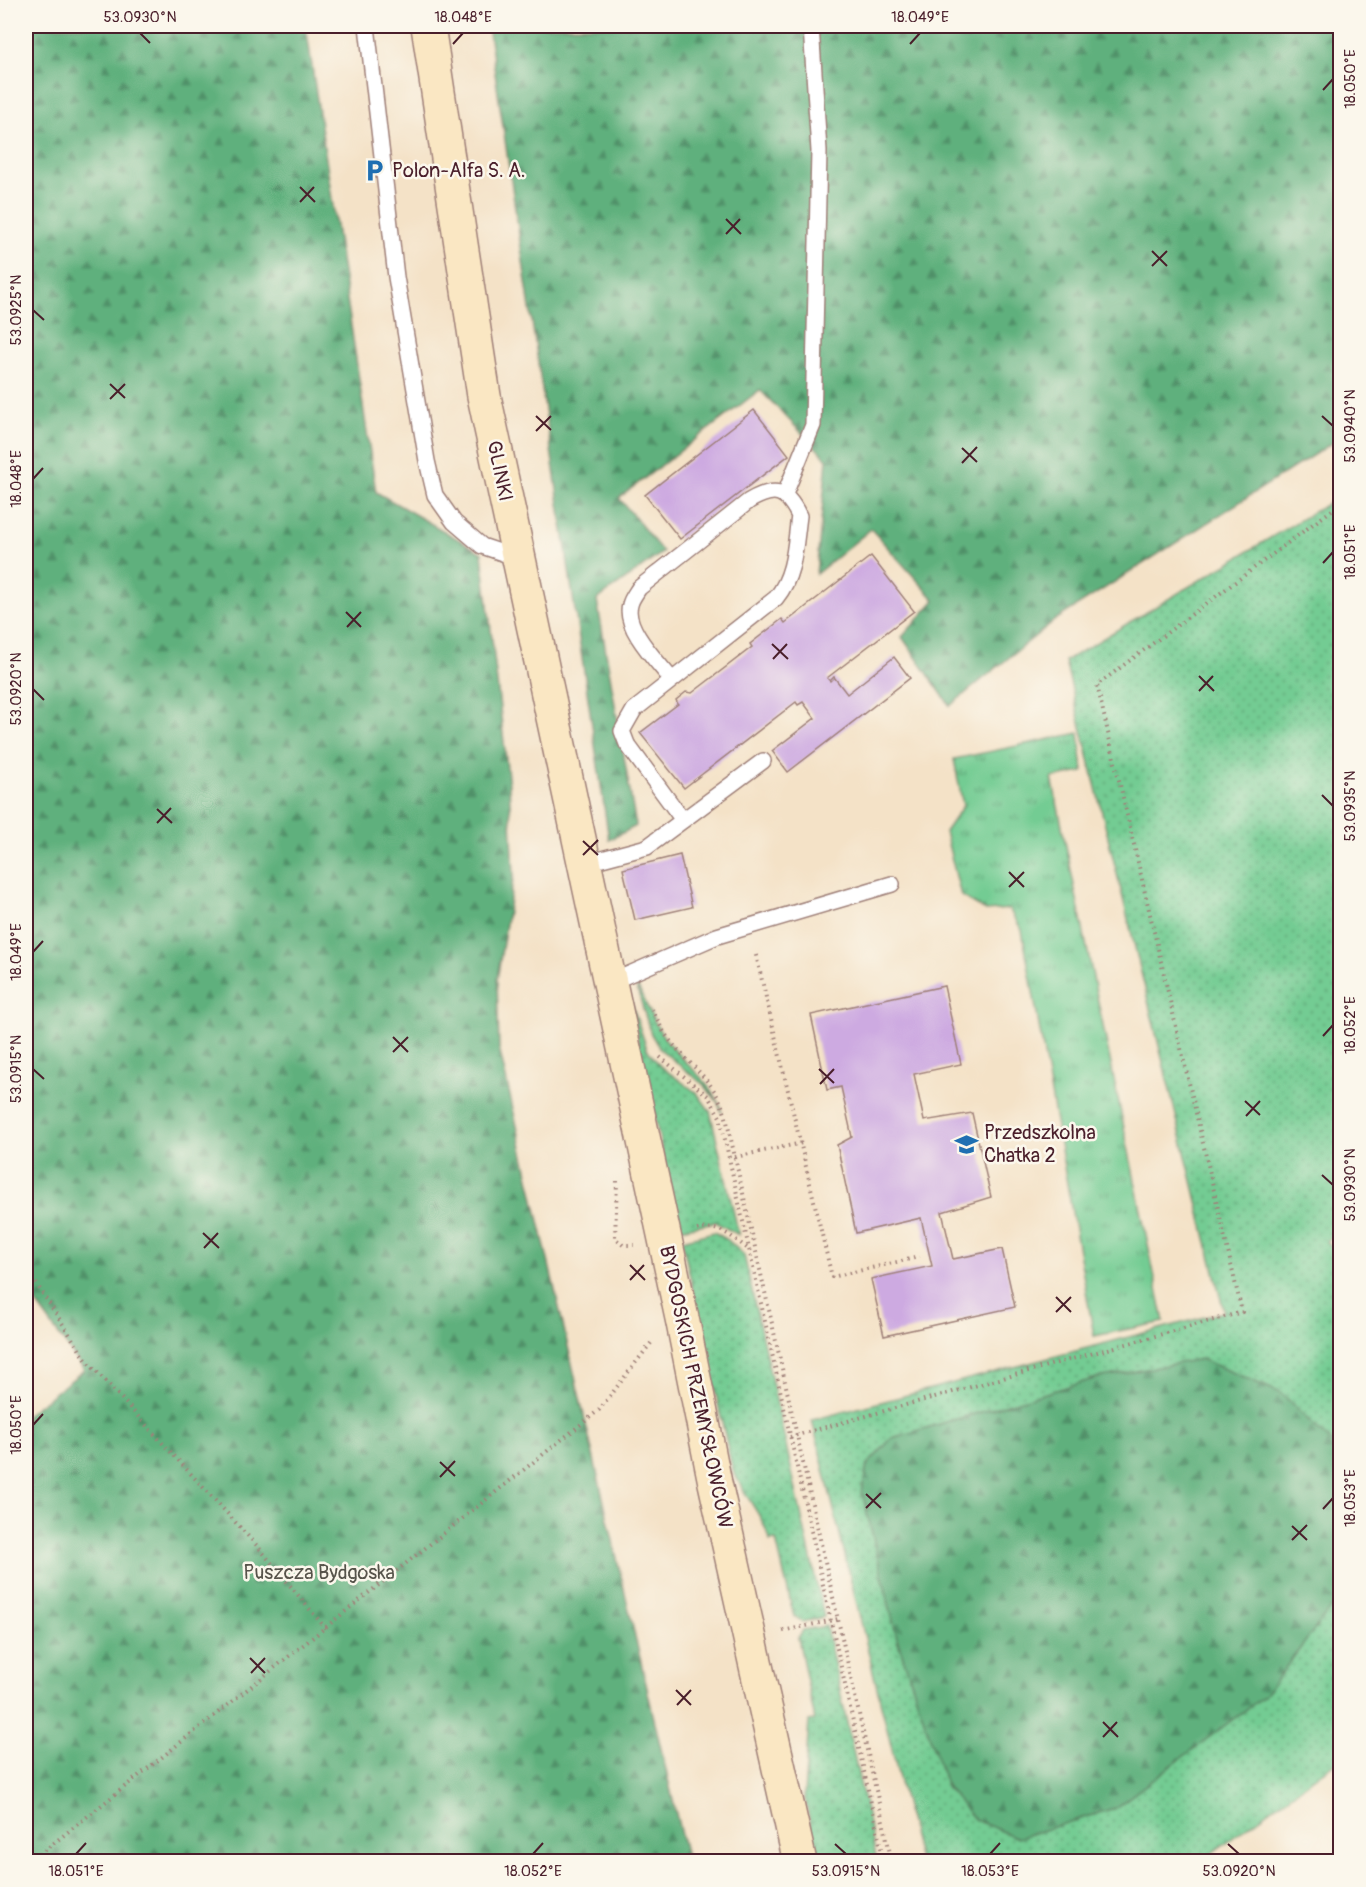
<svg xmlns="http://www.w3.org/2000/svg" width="1366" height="1887" font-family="Pangolin,sans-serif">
  <defs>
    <pattern id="grass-dots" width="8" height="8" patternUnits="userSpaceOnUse" patternTransform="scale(1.5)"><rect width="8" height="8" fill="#73cc93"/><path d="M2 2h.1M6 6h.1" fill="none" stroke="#60a578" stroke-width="1.8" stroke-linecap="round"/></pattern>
    <pattern id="forest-firs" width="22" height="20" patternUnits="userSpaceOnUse" patternTransform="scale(1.5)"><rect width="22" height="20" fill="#5eb07d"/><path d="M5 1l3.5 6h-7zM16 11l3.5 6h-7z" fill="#508f67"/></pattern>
    <pattern id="park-tufts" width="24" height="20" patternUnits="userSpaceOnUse" patternTransform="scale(1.5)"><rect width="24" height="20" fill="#73cc93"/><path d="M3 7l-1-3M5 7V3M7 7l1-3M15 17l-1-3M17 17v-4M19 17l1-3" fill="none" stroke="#60a578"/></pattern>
  </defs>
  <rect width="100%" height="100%" fill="#fbf7ec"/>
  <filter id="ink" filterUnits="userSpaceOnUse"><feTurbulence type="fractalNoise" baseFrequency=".0167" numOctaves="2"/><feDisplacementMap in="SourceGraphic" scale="12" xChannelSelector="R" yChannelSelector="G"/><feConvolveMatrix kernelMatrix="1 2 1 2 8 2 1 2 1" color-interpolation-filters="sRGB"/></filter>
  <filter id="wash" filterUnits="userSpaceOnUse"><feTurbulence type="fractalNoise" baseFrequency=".008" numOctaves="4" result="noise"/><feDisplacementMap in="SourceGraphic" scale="24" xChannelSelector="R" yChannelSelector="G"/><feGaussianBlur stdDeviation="1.35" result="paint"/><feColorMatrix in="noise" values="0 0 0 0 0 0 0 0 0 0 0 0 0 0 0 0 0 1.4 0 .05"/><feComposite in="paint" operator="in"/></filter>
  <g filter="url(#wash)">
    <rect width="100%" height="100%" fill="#f4e2c7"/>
    <g fill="url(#grass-dots)" stroke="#5e765f" stroke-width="1.5">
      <path d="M1340,496v734l-13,11 13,18v500l-139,102h-282l-107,-441 412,-108 -159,-651z"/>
      <path d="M635,982c10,18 17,38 28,54 18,28 50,43 59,77l-5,-12 -13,-16 -44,-36 -9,-15z"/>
      <path d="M628,993l19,56 13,17 37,27 13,18 29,124 -24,-13 -36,7z"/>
      <path d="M714,1232l14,8 16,15 80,362 -22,5 -8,-5 -18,-77 -6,1c-7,-27 -29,-48 -38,-74l-50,-227z"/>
      <path d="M826,1626l51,235h-59l-14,-66 5,-74 6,-1 -17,-82 5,-8z"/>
    </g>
    <g fill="url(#forest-firs)" stroke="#546854" stroke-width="1.5">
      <path d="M26,26h280l70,466 106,61 27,232 5,89 -17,106 2,68 188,813 -661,1v-447l58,-45 -58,-81z"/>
      <path d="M488,26h852v412l-285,182 -105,86 -48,-69 33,-37 -64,-71 -55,45 11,-115 -67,-69 -141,108 44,54 -66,48 39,226 -27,14z"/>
      <path d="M1201,1359l80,34 59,58v145l-76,100 -149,112 -97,30 -43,-18 -28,-32 -49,-146 -36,-150 5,-27 25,-27 205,-60z"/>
    </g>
    <path fill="url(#park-tufts)" stroke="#5e765f" stroke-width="1.5" d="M1079,733l4,39 -31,6 112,544 -70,14 -72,-406 -13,-21 -23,2 -25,-15 -16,-64 18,-26 -9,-47z"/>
    <g id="blocks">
      <g fill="#cdaae1">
        <path d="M754,410l35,45 -109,84 -35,-44z"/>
        <path d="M871,556l43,55 -87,67 3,3 4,-4 13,17 47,-37 16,21 -122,94 -16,-21 43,-33 -12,-16 -5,3 -2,-3 -112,86 -44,-55 38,-29 -2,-4 10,-8 6,1 60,-46 -2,-3 32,-25 3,4z"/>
        <path d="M680,855l12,52 -57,13 -12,-51z"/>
        <path d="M944,986l17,78 -47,10 10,47 48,-8 19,84 -49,15 11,47 49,-10 13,58 -131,29 -13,-57 61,-13 -11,-48 -65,15 -19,-88 15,-8 -11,-50 -14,3 -16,-75z"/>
      </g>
    </g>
  </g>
  <g filter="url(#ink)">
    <use href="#blocks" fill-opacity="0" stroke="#9f8079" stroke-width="1.5"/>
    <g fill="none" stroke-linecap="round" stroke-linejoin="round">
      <defs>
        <g id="lane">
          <path d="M367,26l29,251 31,184 8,34 19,27 28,24 35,12"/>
          <path d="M785,494l28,-69 6,-274 -8,-125"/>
          <path d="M672,680c-13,-17 -49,-52 -42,-75 1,-6 6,-12 9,-17l110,-87c26,-15 37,-12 50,15 -4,29 -4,59 -23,82l-142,112 -12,21 5,13 56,76"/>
          <path d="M583,864l64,-17 116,-86"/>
          <path d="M609,983l108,-47 175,-52"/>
        </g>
        <path id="secondary" d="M428,26l56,370 199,927 32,160 85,379"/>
      </defs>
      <use href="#lane" stroke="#9f8079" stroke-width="18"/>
      <use href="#secondary" stroke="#9f8079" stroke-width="36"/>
      <g stroke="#9f8079" stroke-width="4" stroke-dasharray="1.5 4.5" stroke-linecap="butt">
        <path d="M756,955l76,322 87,-20"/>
        <path d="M652,1009c5,9 9,20 16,29 22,29 47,41 58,79l166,745"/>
        <path d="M660,1057l48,39 12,21 164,745"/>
        <path d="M735,1157l67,-14"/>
        <path d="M617,1181l-2,57 8,7h11"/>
        <path d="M697,1230c22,-6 34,6 51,19"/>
        <path d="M26,1268l61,93 173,188 66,80"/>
        <path d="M790,1437l452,-125 -145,-627 243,-181"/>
        <path d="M783,1631l55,-12"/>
        <path d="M30,1862l569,-452 52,-67"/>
      </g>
      <use href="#lane" stroke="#fff" stroke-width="15"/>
      <use href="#secondary" stroke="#fae7c3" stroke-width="33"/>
    </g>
  </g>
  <path fill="none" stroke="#4a1f2b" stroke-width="2" d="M140,33l10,10M453,44l10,-11M910,44l10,-11M1323,90l10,-11M300,187l15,15M300,202l14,-15M726,219l15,15M726,234l14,-15M1152,251l15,15M1152,266l15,-15M33,310l11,10M110,384l15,14M110,399l15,-15M536,416l15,14M1322,416l11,10M536,431l15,-15M962,448l15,14M962,463l15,-16M33,479l10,-11M1323,563l10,-11M346,612l15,15M347,627l14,-15M772,644l16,15M773,659l14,-15M1199,676l15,15M33,689l11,11M1199,691l14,-15M1322,795l11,11M157,809l15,14M157,823l14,-15M583,841l15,14M583,855l15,-15M1009,872l15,15M1009,887l15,-15M33,952l10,-11M1323,1036l10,-11M393,1037l15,15M393,1052l15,-15M33,1069l11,10M819,1069l15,14M820,1084l14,-15M1245,1101l15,14M1246,1116l14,-15M1322,1175l11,10M203,1233l16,15M204,1248l14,-15M630,1265l15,15M630,1280l14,-15M1056,1297l15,15M1056,1312l15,-15M33,1425l10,-11M440,1462l15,14M440,1477l15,-16M866,1494l15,14M866,1508l15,-15M1323,1509l10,-11M1292,1526l15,14M1292,1540l15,-15M250,1658l15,15M251,1673l14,-15M676,1690l15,15M677,1705l14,-15M1103,1722l15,15M1103,1737l14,-15M835,1844l11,10M1228,1844l11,10M76,1854l10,-11M533,1854l10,-11M990,1854l10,-11"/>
  <defs>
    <symbol id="parking-bare" viewBox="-9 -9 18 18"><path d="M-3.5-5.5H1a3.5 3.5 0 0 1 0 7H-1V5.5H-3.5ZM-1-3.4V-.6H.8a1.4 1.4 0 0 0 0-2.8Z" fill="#1f6fb2" stroke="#fbf7ec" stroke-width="2.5" paint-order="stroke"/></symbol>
    <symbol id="school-bare" viewBox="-9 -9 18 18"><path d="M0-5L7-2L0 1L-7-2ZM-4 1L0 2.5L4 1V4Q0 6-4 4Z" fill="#1f6fb2" stroke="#fbf7ec" stroke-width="2.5" paint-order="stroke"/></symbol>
  </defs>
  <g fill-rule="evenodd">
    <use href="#parking-bare" x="358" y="154" width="33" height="33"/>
    <use href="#school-bare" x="950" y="1128" width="33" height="33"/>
  </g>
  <g text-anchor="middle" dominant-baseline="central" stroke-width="5" stroke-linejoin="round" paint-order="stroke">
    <g font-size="20" fill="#4a1f2b" stroke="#fbf7ec" text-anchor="start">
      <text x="392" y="170">Polon-Alfa S. A.</text>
      <text x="984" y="1132">Przedszkolna<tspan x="984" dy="23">Chatka 2</tspan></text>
    </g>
    <g font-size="20" fill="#4a1f2b" stroke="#fbf7ec">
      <text transform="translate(500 471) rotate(78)">GLINKI</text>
      <text transform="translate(696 1387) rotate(78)">BYDGOSKICH PRZEMYSŁOWCÓW</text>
    </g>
    <g font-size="20" fill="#56534a" stroke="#fbf7ec">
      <text x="319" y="1572">Puszcza Bydgoska</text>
    </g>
  </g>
  <rect width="1366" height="1887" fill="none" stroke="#fbf7ec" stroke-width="66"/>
  <rect x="33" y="33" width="1300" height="1821" fill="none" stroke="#4a1f2b" stroke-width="2"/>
  <g font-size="15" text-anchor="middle" fill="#4a1f2b">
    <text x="140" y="22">53.0930°N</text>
    <text x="463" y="22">18.048°E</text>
    <text x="920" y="22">18.049°E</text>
    <text transform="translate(1350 79) rotate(-90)" y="5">18.050°E</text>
    <text transform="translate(16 310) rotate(-90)" y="5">53.0925°N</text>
    <text transform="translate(1350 426) rotate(-90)" y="5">53.0940°N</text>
    <text transform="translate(16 479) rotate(-90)" y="5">18.048°E</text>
    <text transform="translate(1350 552) rotate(-90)" y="5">18.051°E</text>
    <text transform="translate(16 689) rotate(-90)" y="5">53.0920°N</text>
    <text transform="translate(1350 806) rotate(-90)" y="5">53.0935°N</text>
    <text transform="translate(16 952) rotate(-90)" y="5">18.049°E</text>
    <text transform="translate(1350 1025) rotate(-90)" y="5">18.052°E</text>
    <text transform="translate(16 1069) rotate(-90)" y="5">53.0915°N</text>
    <text transform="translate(1350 1185) rotate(-90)" y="5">53.0930°N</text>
    <text transform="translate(16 1425) rotate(-90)" y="5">18.050°E</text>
    <text transform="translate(1350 1498) rotate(-90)" y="5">18.053°E</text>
    <text x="76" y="1876">18.051°E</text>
    <text x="533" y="1876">18.052°E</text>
    <text x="846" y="1876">53.0915°N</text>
    <text x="990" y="1876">18.053°E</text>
    <text x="1239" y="1876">53.0920°N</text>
  </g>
</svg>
